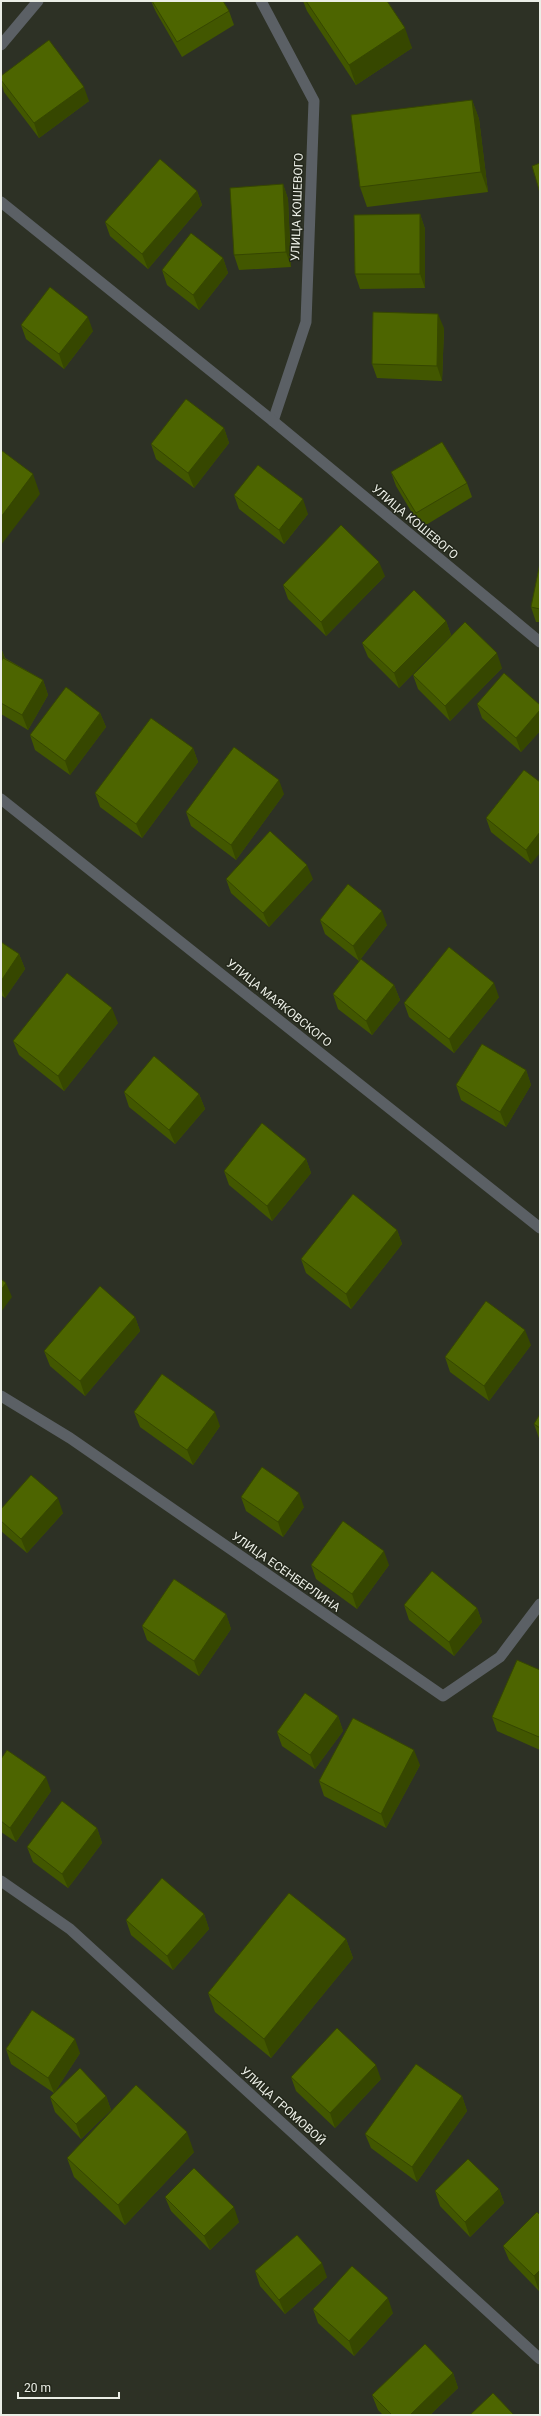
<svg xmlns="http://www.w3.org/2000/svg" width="541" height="2416" font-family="Roboto,sans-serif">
  <rect width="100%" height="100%" fill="#2d3125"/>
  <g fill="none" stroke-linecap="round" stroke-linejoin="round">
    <g stroke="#5b6065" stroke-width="11">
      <path d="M261,1l53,100 -8,221 -33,99"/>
      <path d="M1,45l37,-44"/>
      <path d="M1,202l272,219 267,221"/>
      <path d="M1,799l539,429"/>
      <path d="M1,1396l69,42 373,258 57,-39 40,-53"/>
      <path d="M1,1881l69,48 470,430"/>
    </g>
  </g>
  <g fill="#425700">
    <path d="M151,1h72l6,10 5,14 -52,32 -26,-45z"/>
    <path d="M303,1h84l25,47 -56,37 -49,-74z"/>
    <path d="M1,76l88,25 -50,37 -35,-46 -3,-10z"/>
    <path d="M472,100l7,19 9,73 -121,15 -7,-20z"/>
    <path d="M283,184l5,15 3,68 -52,3 -5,-15z"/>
    <path d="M197,191l5,14 -54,64 -38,-33 -5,-14z"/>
    <path d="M420,214l5,15v59l-65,1 -5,-15z"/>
    <path d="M223,258l5,15 -29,37 -32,-25 -5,-15z"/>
    <path d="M21,325l72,6 -29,38 -38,-30z"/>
    <path d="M444,328l-2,53 -65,-3 -5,-14z"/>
    <path d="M224,428l5,15 -35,45 -38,-29 -5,-15z"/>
    <path d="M391,472l76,11 5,14 -51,31 -25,-42z"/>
    <path d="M234,495l74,19 -24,30 -45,-35z"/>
    <path d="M540,563v59h-4l-5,-15z"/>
    <path d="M385,576l-59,60 -38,-37 -5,-14z"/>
    <path d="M446,621l5,14 -52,53 -31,-31 -6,-14z"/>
    <path d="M1,648l4,10 38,22 5,15 -20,35 -27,-16z"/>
    <path d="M502,668l-52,53 -32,-32 -5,-14z"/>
    <path d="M477,704l63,1v26l-19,21 -39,-34z"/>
    <path d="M100,713l6,14 -36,48 -35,-25 -5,-15z"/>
    <path d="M193,748l5,14 -56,76 -42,-31 -5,-14z"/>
    <path d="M524,770l7,94 -40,-32 -5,-14z"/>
    <path d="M284,794l-48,66 -45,-34 -5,-14z"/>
    <path d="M226,879h87l-44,48 -38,-34z"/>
    <path d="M320,920l67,5 -28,36 -34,-27z"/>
    <path d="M1,942l18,12 6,15 -20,29 -4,-3z"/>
    <path d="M394,985l6,15 -28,35 -34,-26 -5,-15z"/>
    <path d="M499,997l-45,56 -45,-36 -5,-14z"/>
    <path d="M118,1023l-54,68 -45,-36 -6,-14z"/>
    <path d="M526,1070l5,15 -25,42 -45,-27 -5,-15z"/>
    <path d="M124,1092l75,2 6,15 -30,35 -46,-37z"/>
    <path d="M306,1159l5,14 -39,48 -43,-36 -5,-14z"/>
    <path d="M397,1230l5,14 -51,65 -45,-36 -5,-14z"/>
    <path d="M135,1317l5,14 -55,65 -35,-30 -6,-15z"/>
    <path d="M531,1345l-42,56 -39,-29 -5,-15z"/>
    <path d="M134,1412l86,14 -27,39 -53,-38z"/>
    <path d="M534,1424l6,4v13z"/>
    <path d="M241,1497l63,10 -21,30 -37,-26z"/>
    <path d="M1,1509l62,4 -36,40 -26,-22z"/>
    <path d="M311,1565h78l-32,44 -41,-30z"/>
    <path d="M404,1605l73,3 5,14 -28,34 -45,-36z"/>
    <path d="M226,1614l5,15 -32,47 -52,-36 -5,-14z"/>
    <path d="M540,1670v80l-43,-19 -5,-14z"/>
    <path d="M338,1716l5,15 -28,38 -33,-23 -5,-14z"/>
    <path d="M1,1759l50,32 -35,51 -15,-10z"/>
    <path d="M420,1765l-34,63 -62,-32 -5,-15z"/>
    <path d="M97,1828l5,15 -34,45 -35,-26 -6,-15z"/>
    <path d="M204,1914l5,15 -36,41 -42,-35 -5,-15z"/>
    <path d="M346,1939l7,19 -82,100 -56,-46 -7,-19z"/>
    <path d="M6,2049l74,4 -26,40 -43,-29z"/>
    <path d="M291,2077l90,2 -46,49 -39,-37z"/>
    <path d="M106,2096l5,14 -30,29 -26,-27 -5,-15z"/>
    <path d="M462,2096l5,15 -50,71 -46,-34 -6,-14z"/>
    <path d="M194,2152l-69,73 -51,-48 -7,-19z"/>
    <path d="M499,2189l5,14 -34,34 -30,-31 -5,-15z"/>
    <path d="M165,2197l74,25 -29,28 -39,-39z"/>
    <path d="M540,2215l-1,76 -30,-31 -6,-14z"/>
    <path d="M255,2271l72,6 -42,37 -25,-28z"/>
    <path d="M313,2309l80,4 -39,43 -36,-33z"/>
    <path d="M453,2373l5,15 -28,27h-47l-5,-5 -6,-15z"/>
  </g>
  <g fill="#364700">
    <path d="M405,28l7,20 -56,37 -7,-20z"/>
    <path d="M84,87l5,14 -50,37 -5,-15z"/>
    <path d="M472,100l7,19 9,73 -7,-20z"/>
    <path d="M283,184l5,15 3,68 -5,-15z"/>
    <path d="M197,191l5,14 -54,64 -6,-15z"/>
    <path d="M420,214l5,15v59l-5,-14z"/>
    <path d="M223,258l5,15 -29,37 -6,-15z"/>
    <path d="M438,314l6,14 -2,53 -5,-15z"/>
    <path d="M88,317l5,14 -29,38 -5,-15z"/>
    <path d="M224,428l5,15 -35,45 -6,-15z"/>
    <path d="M33,474l7,20 -39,51v-28z"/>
    <path d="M303,499l5,15 -24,30 -5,-14z"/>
    <path d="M379,562l6,14 -59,60 -5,-14z"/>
    <path d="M446,621l5,14 -52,53 -5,-15z"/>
    <path d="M1,648l5,14 -5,7z"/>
    <path d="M497,653l5,15 -52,53 -5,-15z"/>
    <path d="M43,680l5,15 -20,35 -6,-15z"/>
    <path d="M540,710v21l-19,21 -5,-14z"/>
    <path d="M100,713l6,14 -36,48 -5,-14z"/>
    <path d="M193,748l5,14 -56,76 -6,-14z"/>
    <path d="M279,780l5,14 -48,66 -5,-15z"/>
    <path d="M540,832v21l-9,11 -5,-14z"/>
    <path d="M307,865l6,14 -44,48 -6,-14z"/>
    <path d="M382,911l5,14 -28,36 -6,-15z"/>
    <path d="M19,954l6,15 -20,29 -4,-10v-7z"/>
    <path d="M494,983l5,14 -45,56 -5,-14z"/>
    <path d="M394,985l6,15 -28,35 -6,-14z"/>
    <path d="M112,1008l6,15 -54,68 -6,-15z"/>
    <path d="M526,1070l5,15 -25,42 -6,-15z"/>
    <path d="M199,1094l6,15 -30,35 -6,-14z"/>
    <path d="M306,1159l5,14 -39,48 -5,-15z"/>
    <path d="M397,1230l5,14 -51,65 -5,-15z"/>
    <path d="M6,1283l6,14 -11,15v-22z"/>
    <path d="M135,1317l5,14 -55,65 -5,-15z"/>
    <path d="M525,1330l6,15 -42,56 -5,-15z"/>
    <path d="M215,1412l5,14 -27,39 -6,-15z"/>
    <path d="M299,1493l5,14 -21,30 -5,-15z"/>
    <path d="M58,1498l5,15 -36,40 -6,-14z"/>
    <path d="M384,1551l5,14 -32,44 -5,-15z"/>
    <path d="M477,1608l5,14 -28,34 -5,-14z"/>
    <path d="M226,1614l5,15 -32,47 -5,-15z"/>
    <path d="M338,1716l5,15 -28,38 -5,-14z"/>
    <path d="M414,1750l6,15 -34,63 -5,-14z"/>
    <path d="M46,1777l5,14 -35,51 -6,-14z"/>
    <path d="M97,1828l5,15 -34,45 -6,-14z"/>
    <path d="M204,1914l5,15 -36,41 -6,-14z"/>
    <path d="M346,1939l7,19 -82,100 -7,-19z"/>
    <path d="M75,2039l5,14 -26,40 -6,-15z"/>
    <path d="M376,2065l5,14 -46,49 -5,-15z"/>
    <path d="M106,2096l5,14 -30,29 -5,-15z"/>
    <path d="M462,2096l5,15 -50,71 -5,-15z"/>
    <path d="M187,2132l7,20 -69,73 -7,-20z"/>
    <path d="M499,2189l5,14 -34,34 -5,-15z"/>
    <path d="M234,2207l5,15 -29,28 -6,-14z"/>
    <path d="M322,2263l5,14 -42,37 -6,-14z"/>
    <path d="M540,2270v20l-1,1 -5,-15z"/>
    <path d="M388,2298l5,15 -39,43 -5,-15z"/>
    <path d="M453,2373l5,15 -28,27h-20z"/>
  </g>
  <g fill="#4d6500" stroke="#364700">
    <path d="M152,1h71l6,10 -52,31z"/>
    <path d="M306,1h81l18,27 -56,37z"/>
    <path d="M49,40l35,47 -50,36 -33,-43v-4z"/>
    <path d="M472,100l9,72 -121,15 -9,-72z"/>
    <path d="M160,159l37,32 -55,63 -37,-32z"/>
    <path d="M540,163v30l-8,-27z"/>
    <path d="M283,184l3,68 -52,3 -4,-67z"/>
    <path d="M420,214v60h-65l-1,-59z"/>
    <path d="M191,233l32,25 -30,37 -31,-25z"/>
    <path d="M50,287l38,30 -29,37 -38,-29z"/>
    <path d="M373,312l65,2 -1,52 -65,-2z"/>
    <path d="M186,399l38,29 -36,45 -37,-29z"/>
    <path d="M442,442l25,41 -51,30 -25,-41z"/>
    <path d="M1,450l32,24 -32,43z"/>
    <path d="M258,465l45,34 -24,31 -45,-35z"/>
    <path d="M341,525l38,37 -58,60 -38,-37z"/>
    <path d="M540,563v46l-9,-2z"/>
    <path d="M414,590l32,31 -52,52 -32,-30z"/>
    <path d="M465,622l32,31 -52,53 -32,-31z"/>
    <path d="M3,658l40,22 -21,35 -21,-12v-41z"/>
    <path d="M504,673l36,32v5l-24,28 -39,-34z"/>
    <path d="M66,687l34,26 -35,48 -35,-26z"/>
    <path d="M151,718l42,30 -57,76 -41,-31z"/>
    <path d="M234,747l45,33 -48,65 -45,-33z"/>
    <path d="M524,770l16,12v50l-14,18 -40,-32z"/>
    <path d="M270,831l37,34 -44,48 -37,-34z"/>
    <path d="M348,884l34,27 -29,35 -33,-26z"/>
    <path d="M1,942l18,12 -18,27z"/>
    <path d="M449,947l45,36 -45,56 -45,-36z"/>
    <path d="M361,959l33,26 -28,36 -33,-27z"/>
    <path d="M67,973l45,35 -54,68 -45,-35z"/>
    <path d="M482,1044l44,26 -26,42 -44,-27z"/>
    <path d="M154,1056l45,38 -30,36 -45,-38z"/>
    <path d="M262,1123l44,36 -39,47 -43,-35z"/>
    <path d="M353,1194l44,36 -51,64 -45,-35z"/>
    <path d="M1,1279l5,4 -5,7z"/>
    <path d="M100,1286l35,31 -55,64 -36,-30z"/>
    <path d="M486,1301l39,29 -41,56 -39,-29z"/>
    <path d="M162,1374l53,38 -28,38 -53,-38z"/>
    <path d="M540,1414v14l-6,-4z"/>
    <path d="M262,1467l37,26 -21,29 -37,-25z"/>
    <path d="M31,1475l27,23 -37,41 -20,-18v-12z"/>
    <path d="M343,1521l41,30 -32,43 -41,-29z"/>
    <path d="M432,1571l45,37 -28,34 -45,-37z"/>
    <path d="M174,1579l52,35 -32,47 -52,-35z"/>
    <path d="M517,1660l23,10v65l-1,2 -47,-20z"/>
    <path d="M305,1693l33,23 -28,39 -33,-23z"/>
    <path d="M353,1718l61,32 -33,64 -62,-33z"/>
    <path d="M7,1750l39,27 -36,51 -9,-7v-62z"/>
    <path d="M62,1801l35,27 -35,46 -35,-27z"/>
    <path d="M162,1878l42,36 -37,42 -41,-36z"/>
    <path d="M289,1893l57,46 -82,100 -56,-46z"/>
    <path d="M32,2010l43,29 -27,39 -42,-29z"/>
    <path d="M337,2028l39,37 -46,48 -39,-36z"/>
    <path d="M416,2064l46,32 -50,71 -47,-33z"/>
    <path d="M80,2068l26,28 -30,28 -26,-27z"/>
    <path d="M136,2085l51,47 -69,73 -51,-47z"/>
    <path d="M468,2159l31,30 -34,33 -30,-31z"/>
    <path d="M194,2168l40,39 -30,29 -39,-39z"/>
    <path d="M537,2212l3,3v55l-6,6 -31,-30z"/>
    <path d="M297,2235l25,28 -43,37 -24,-29z"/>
    <path d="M352,2266l36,32 -39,43 -36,-32z"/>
    <path d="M425,2344l28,29 -43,42h-18l-20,-20z"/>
    <path d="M493,2393l21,22h-44z"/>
  </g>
  <g text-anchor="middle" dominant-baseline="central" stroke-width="3" stroke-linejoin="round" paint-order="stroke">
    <g font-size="12" fill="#ebeee6" stroke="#23271b">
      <text transform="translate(297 207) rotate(-88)">УЛИЦА КОШЕВОГО</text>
      <text transform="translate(415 522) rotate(40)">УЛИЦА КОШЕВОГО</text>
      <text transform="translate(279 1003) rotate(39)">УЛИЦА МАЯКОВСКОГО</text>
      <text transform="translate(286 1572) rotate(35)">УЛИЦА ЕСЕНБЕРЛИНА</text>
      <text transform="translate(283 2106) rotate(42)">УЛИЦА ГРОМОВОЙ</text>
    </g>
  </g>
  <rect width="541" height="2416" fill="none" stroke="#ebeee6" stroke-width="4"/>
  <path d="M18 2392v6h101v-6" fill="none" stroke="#ebeee6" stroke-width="2"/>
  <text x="24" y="2392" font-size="12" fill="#ebeee6" stroke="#23271b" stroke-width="3" paint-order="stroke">20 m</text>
</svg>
